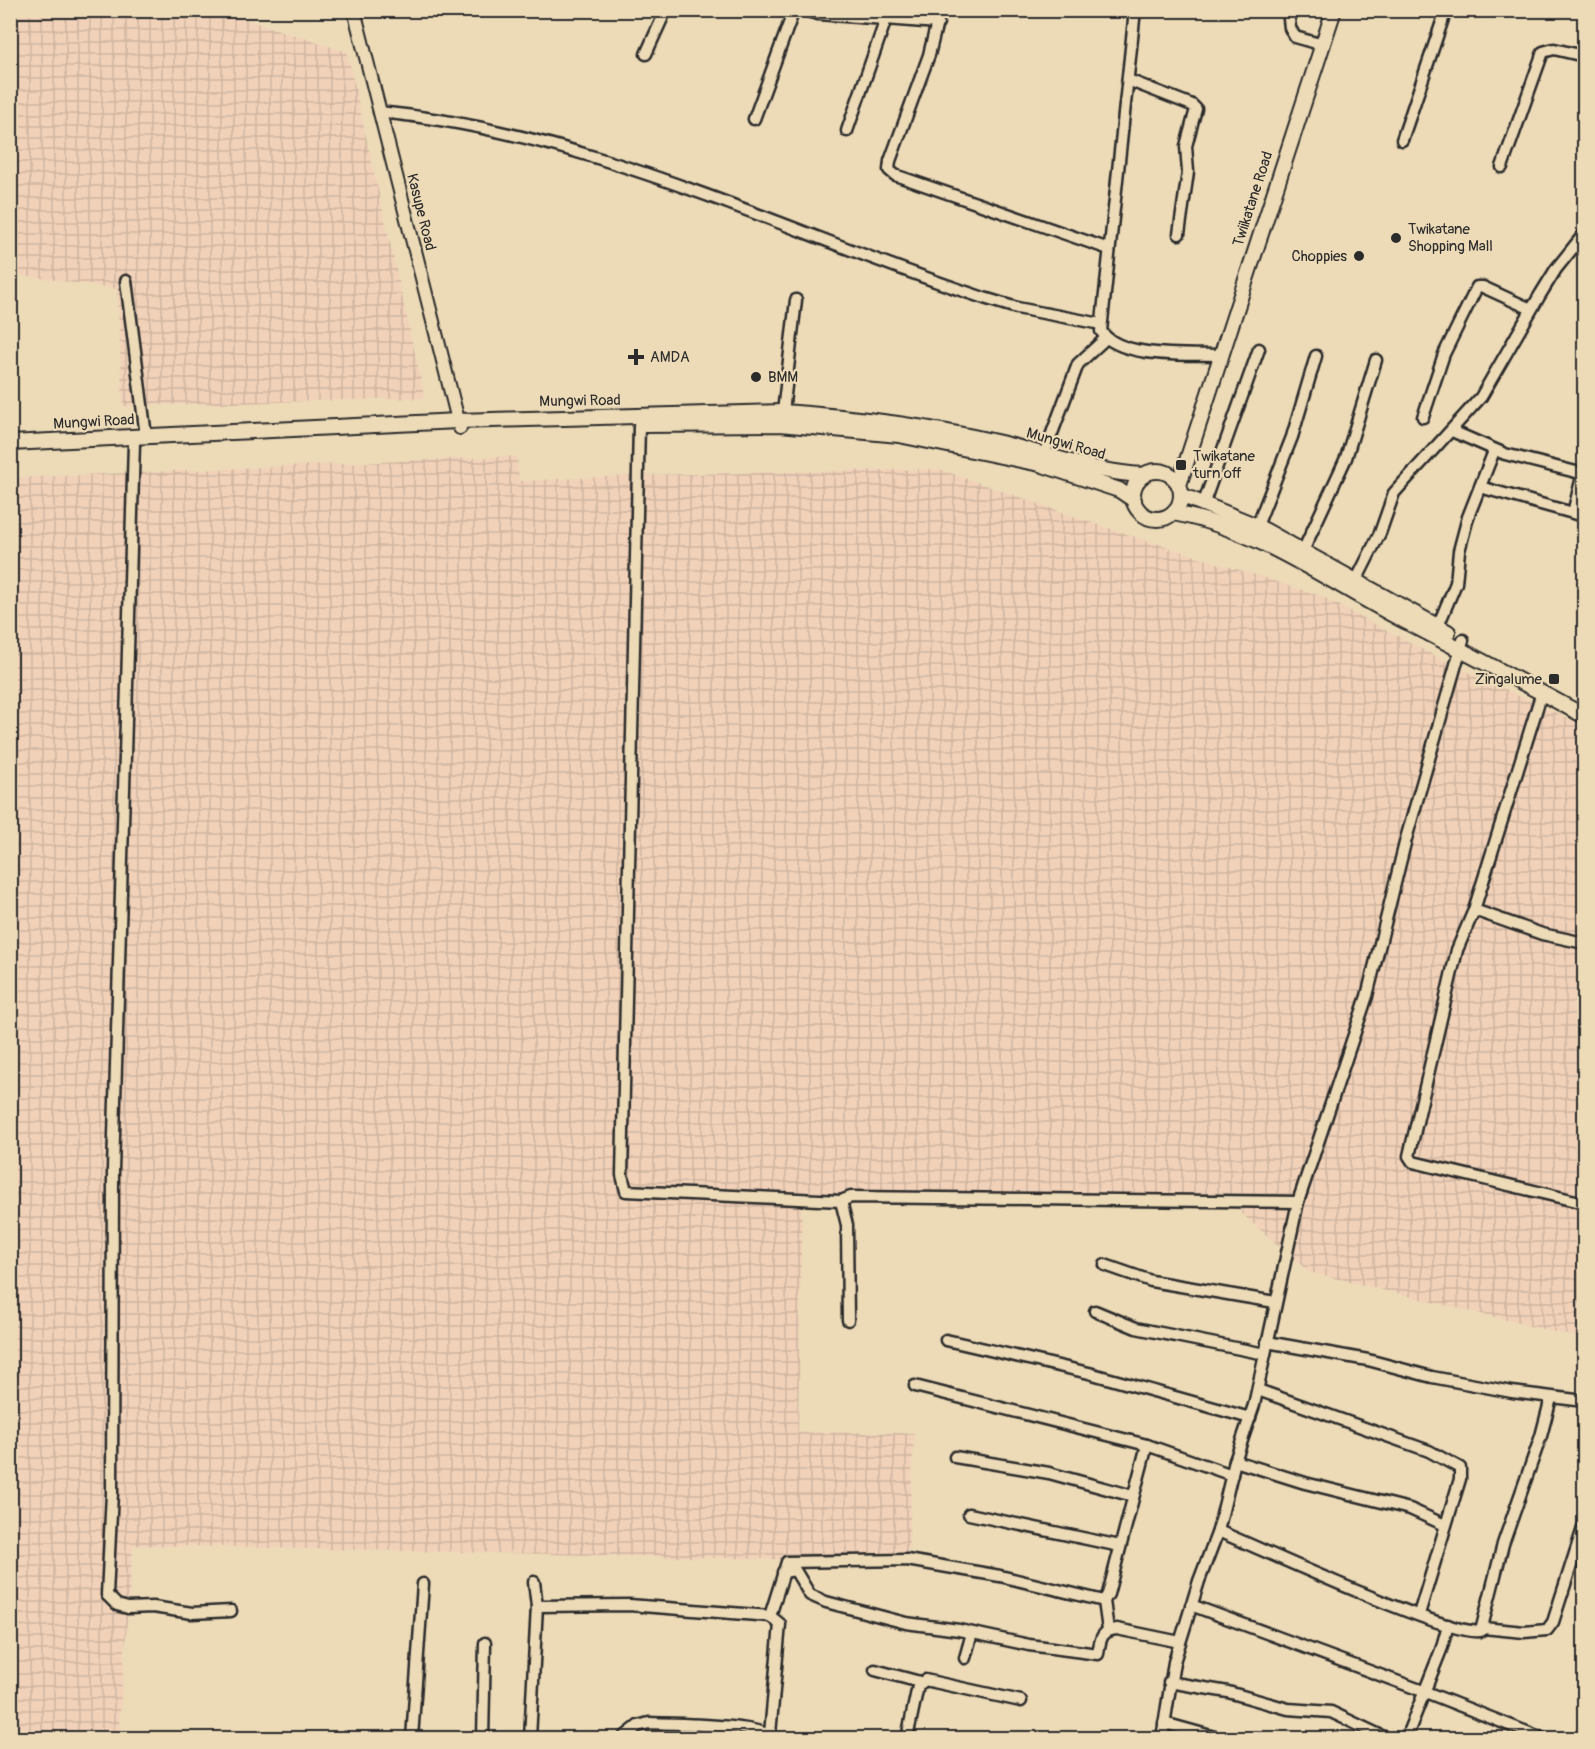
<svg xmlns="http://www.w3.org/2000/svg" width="1595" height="1749" font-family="Pangolin,sans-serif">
  <defs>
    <pattern id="industrial-grid" width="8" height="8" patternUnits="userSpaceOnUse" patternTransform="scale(1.5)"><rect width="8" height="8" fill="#f1d2b9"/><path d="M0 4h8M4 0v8" fill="none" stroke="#cfb49f"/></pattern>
  </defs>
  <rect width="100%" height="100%" fill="#eddbb8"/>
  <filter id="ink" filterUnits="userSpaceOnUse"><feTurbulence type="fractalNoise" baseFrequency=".0167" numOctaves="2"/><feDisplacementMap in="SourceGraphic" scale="12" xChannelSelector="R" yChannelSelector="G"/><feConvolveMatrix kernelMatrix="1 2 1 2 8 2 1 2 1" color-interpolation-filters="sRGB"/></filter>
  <g filter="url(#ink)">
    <g fill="url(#industrial-grid)">
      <path d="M11,11h208l128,41 78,346 -302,8 -6,-117 -106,-15z"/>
      <path d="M517,456l2,25 123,-6 297,-6 163,57 219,70 126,66 137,64v613l-275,-67 -82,-71 -425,-7 -4,238 116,1 -6,129 -775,-17 -15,193h-107l-1,-1260z"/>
    </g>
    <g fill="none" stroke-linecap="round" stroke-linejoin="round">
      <defs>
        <g id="minor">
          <path d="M803,10l15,4 120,9"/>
          <path d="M940,10l-11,45 -39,106 -1,9 6,5 214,74"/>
          <path d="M1135,10l-34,321c18,28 89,23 120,24"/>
          <path d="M1288,10l2,18 5,9 28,8"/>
          <path d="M646,54l20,-44"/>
          <path d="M1128,80l64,25 4,4 -10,37 2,26 -9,62"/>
          <path d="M379,112c212,20 405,120 605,186l33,10 84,16"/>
          <path d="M754,119l40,-109"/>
          <path d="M847,131l39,-112"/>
          <path d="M1402,140l44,-130"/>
          <path d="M1502,167l41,-115 11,-3 30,7"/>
          <path d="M126,281l20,155"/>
          <path d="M783,412l13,-112"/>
          <path d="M1423,417l21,-63 33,-67h6l48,22"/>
          <path d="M639,425l-17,750 4,16 215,10 10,-4 447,5"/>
          <path d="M1452,431l53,23 79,20"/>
          <path d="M134,443l-21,727 -1,323 -5,102 10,10 11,3 25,-1 39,6 39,-2"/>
          <path d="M1042,460l36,-96 28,-26"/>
          <path d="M1583,473l-10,40 11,3"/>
          <path d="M1480,487l93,26"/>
          <path d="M1203,505l56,-156"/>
          <path d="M1257,526l35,-89 24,-81"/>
          <path d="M1303,551l43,-93 30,-98"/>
          <path d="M1356,581l24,-48 14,-40 87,-96 59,-102 16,-26 28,-35"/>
          <path d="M1438,626l18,-43 3,-32 9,-34 26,-66"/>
          <path d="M1542,692l-68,218 -17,40 -48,206 4,6 171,41"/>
          <path d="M1474,910l68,24 42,9"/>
          <path d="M841,1201l6,24 1,95"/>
          <path d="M1105,1265l46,16 124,21"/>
          <path d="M1095,1311l41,17 129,26"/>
          <path d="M946,1340l143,33 161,45"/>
          <path d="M1267,1342l101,18 64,17 80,15 72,9"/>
          <path d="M915,1386l232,59 85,30"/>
          <path d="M1258,1390l171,61 31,17v11l-41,135"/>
          <path d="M955,1457l94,16 84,23"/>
          <path d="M1235,1461l70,22 105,26 35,16"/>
          <path d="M969,1514l151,32"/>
          <path d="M1218,1531c42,17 233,107 263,100l22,-87 38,-108 10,-38"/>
          <path d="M783,1572l12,-2 15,25 16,7 80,21 53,7 70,15 69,9c2,-14 3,-24 19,-25l63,13"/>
          <path d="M1191,1605l232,86 119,47"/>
          <path d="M537,1606l92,-1 141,11 10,8 -10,110"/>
          <path d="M770,1616l17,-54 120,-2 93,16 104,25"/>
          <path d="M1483,1628l41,4 23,-2 6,-8 31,-97"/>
          <path d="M1108,1630l-4,-29 4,-7 39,-149"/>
          <path d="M965,1658l7,-25"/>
          <path d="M875,1670l45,12"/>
          <path d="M1169,1682l59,10 60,17 43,3 55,26"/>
          <path d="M1164,1723l54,15"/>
          <path d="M412,1738l11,-154"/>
          <path d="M483,1738l2,-95"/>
          <path d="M530,1738l7,-132 -3,-24"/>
          <path d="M623,1738l15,-12 11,-3c21,1 114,1 124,15"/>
          <path d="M907,1738l11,-52 7,-6 96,21"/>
          <path d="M1162,1738l12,-76 25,-81 19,-50 17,-70 19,-56 44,-203 69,-206 39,-157 57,-199"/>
          <path d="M1406,1738l35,-88 7,-25"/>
        </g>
        <path id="tertiary" d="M354,10l106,418"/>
        <g id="secondary">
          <path d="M643,425l137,-1 119,11 141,29 79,26 15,10"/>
          <path d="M10,443l448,-22 325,-9c72,5 143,14 213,30 50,11 97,31 148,33"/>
          <circle cx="1157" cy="495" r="24"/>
          <path d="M1179,485l155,-475"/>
          <path d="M1181,495l76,31 191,106"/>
          <path d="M1173,513c83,15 152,66 226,105 62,32 124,64 185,98"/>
        </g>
      </defs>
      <use href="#minor" stroke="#2b2b2b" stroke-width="15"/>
      <use href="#tertiary" stroke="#2b2b2b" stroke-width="16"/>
      <use href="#secondary" stroke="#2b2b2b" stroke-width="18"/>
      <use href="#minor" stroke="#eddbb8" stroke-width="10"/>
      <use href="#tertiary" stroke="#eddbb8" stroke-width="12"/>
      <use href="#secondary" stroke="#eddbb8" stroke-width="14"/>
    </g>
  </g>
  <g fill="#2b2b2b" stroke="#eddbb8" stroke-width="2">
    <circle cx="1396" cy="238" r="6"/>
    <circle cx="1359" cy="256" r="6"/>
    <path d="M633 348h6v6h6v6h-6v6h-6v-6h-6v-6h6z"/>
    <circle cx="756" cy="377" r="6"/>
    <rect x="1175" y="459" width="12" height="12" rx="3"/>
    <rect x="1548" y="673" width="12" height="12" rx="3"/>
  </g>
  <g text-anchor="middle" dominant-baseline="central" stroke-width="4.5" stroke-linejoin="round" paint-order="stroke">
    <g font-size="15" fill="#2b2b2b" stroke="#eddbb8">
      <text transform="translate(1253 199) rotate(-72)">Twiikatane Road</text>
      <text transform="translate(421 212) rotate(76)">Kasupe Road</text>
      <text transform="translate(580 401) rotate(-1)">Mungwi Road</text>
      <text transform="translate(94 422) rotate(-3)">Mungwi Road</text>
      <text transform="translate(1066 444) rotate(16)">Mungwi Road</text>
    </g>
    <g font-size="15" fill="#2b2b2b" stroke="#eddbb8" text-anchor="start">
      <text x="1408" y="229">Twikatane<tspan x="1408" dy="17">Shopping Mall</tspan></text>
      <text x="1347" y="256" text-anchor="end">Choppies</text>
      <text x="650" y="357">AMDA</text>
      <text x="768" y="377">BMM</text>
      <text x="1193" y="456">Twikatane<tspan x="1193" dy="17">turn off</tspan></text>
      <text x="1542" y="679" text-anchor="end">Zingalume</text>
    </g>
  </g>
  <rect width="1595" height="1749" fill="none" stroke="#eddbb8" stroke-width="36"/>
  <rect x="18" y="18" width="1559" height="1713" fill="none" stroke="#2b2b2b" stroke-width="2" filter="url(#ink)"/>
</svg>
